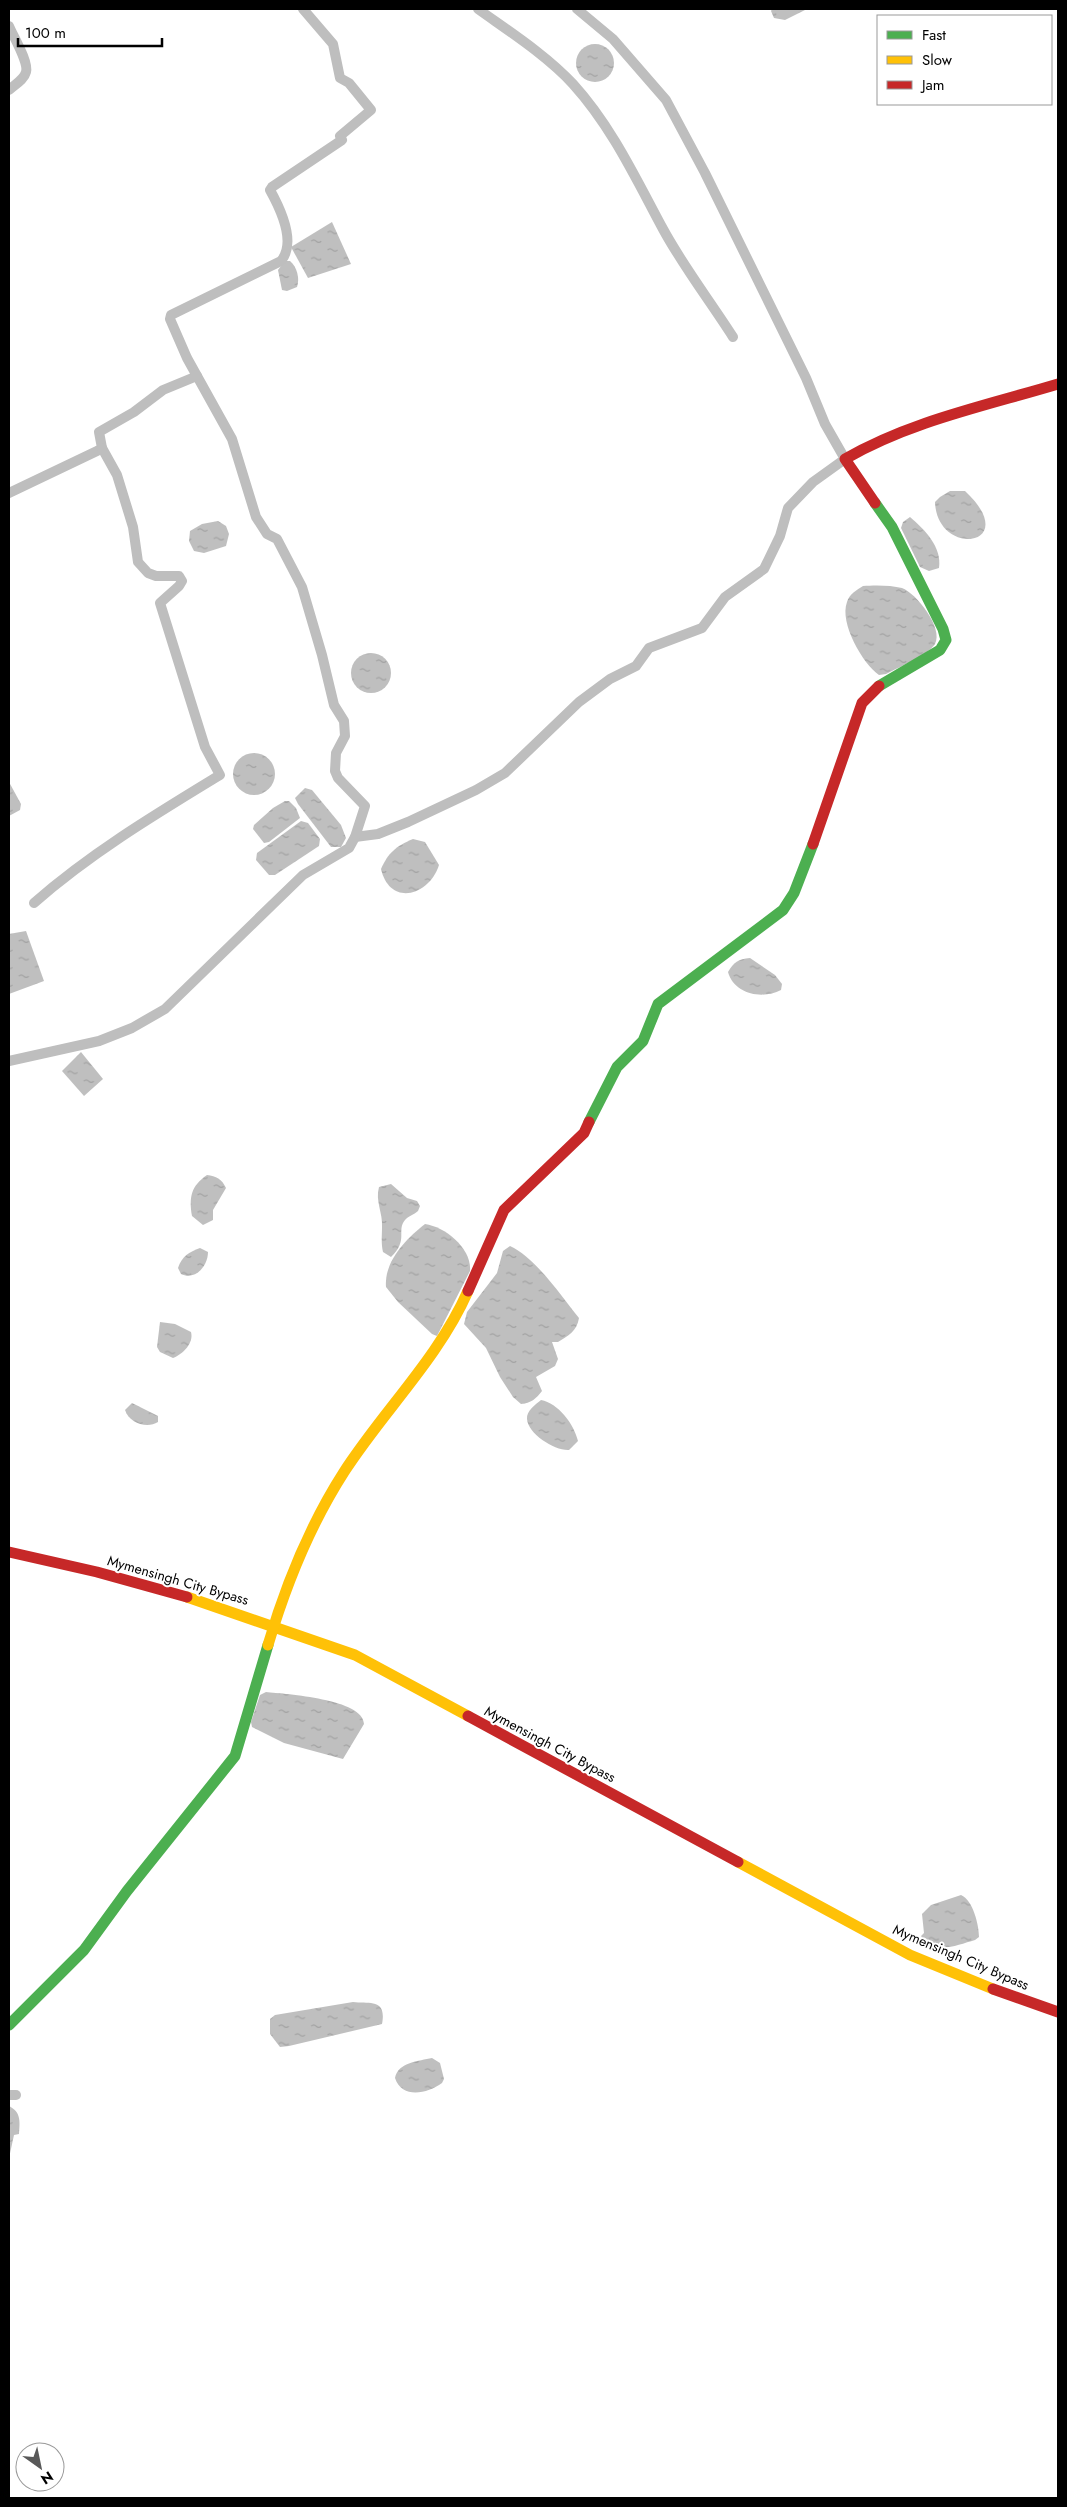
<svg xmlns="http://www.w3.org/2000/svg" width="1067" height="2507" font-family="Jost,sans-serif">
  <defs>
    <pattern id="water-ripples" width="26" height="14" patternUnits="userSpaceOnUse" patternTransform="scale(1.25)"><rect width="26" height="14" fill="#bfbfbf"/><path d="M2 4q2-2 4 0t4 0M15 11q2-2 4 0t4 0" fill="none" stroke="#a2a2a2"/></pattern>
  </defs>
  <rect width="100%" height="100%" fill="#fff"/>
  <g fill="url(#water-ripples)">
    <path d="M772,9h35l-22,11 -11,-2 -3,-7z"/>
    <circle cx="595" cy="63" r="19"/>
    <path d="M332,222l19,42 -43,14 -17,-31z"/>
    <path d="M285,261h5c7,6 10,17 7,26l-10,4 -5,-1 -4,-20z"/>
    <path d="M950,491h15c59,55 -28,68 -30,11l5,-5z"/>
    <path d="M910,517c15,13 32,30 29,51l-10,3 -9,-4 -19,-39 2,-6z"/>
    <path d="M218,521l8,5 3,8 -3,12 -22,7 -10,-2 -5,-10 1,-10 12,-7z"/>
    <path d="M863,586c11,-1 28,-1 39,2 14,5 42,40 33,56 -7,11 -36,23 -49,30l-7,1c-16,-11 -40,-52 -32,-73 2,-8 10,-12 16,-16z"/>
    <circle cx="371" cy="673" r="20"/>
    <circle cx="254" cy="774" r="21"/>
    <path d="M9,782l12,22 -1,6 -11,6z"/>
    <path d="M305,788l7,2 29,35 5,13 -5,9h-10l-33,-43 -3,-6z"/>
    <path d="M285,801h4l7,7 4,10 -31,24 -5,1 -11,-14 1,-4 19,-17z"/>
    <path d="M301,821l7,2 12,16 -1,7 -44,29h-6l-13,-15 1,-7z"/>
    <path d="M413,839l12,3 14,23c-10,31 -49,42 -58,4 7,-16 15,-23 32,-30z"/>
    <path d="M26,931l18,50 -35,13v-60z"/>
    <path d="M750,958l25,17 7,9 -1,6c-19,10 -47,4 -53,-18 6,-10 10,-13 22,-14z"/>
    <path d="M81,1052l22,27 -19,17 -22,-25z"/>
    <path d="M207,1175c9,1 15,4 19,13l-13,22v10l-10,5 -11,-9c-3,-19 -1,-30 15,-41z"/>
    <path d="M391,1184l16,14 10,3 3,5 -2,5c-4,4 -10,5 -13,9 -9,11 4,20 -14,37l-8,-5c-2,-9 -1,-16 -1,-25 1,-14 -7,-26 -3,-40z"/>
    <path d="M425,1224c21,3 47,25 45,47l-33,65 -5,-2 -34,-32 -12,-15c-2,-26 20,-48 39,-63z"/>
    <path d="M510,1246c25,11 52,51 69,72 -2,13 -11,18 -21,24h-6l6,17 -3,7 -19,11 6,14c-6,8 -11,12 -21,13l-8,-7 -13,-20 -14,-29 -22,-24 3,-12 30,-39 6,-22z"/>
    <path d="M200,1248l8,4c0,14 -13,29 -27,22l-3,-6c4,-12 11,-16 22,-20z"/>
    <path d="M160,1322l15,2 16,8c3,11 -8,22 -18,26l-13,-6 -3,-5z"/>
    <path d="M541,1400c17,3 33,24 37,41l-9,9c-14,1 -41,-16 -42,-31 -1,-8 9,-15 14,-19z"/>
    <path d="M132,1403l26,13v6c-11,7 -29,1 -33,-12z"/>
    <path d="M266,1692c20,2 98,7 98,32l-21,35 -59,-16 -32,-16 -1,-5 9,-27z"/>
    <path d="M961,1895c12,5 18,30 18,42l-4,3c-18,5 -41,16 -54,-4l3,-3 -2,-19 9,-9z"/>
    <path d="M353,2002c16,2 34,-4 29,22l-93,22 -9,1 -10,-13v-15l5,-4z"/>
    <path d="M432,2058l8,5 4,16 -2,4c-15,11 -40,16 -47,-5 3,-16 24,-17 37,-20z"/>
    <path d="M9,2106c12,6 11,15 10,28l-5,1 -5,23z"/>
  </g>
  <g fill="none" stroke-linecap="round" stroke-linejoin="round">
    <path stroke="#bfbfbf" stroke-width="10" d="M478,9c32,23 68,46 95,75 39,43 63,95 90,145 20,37 47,72 70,108"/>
    <g stroke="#bebebe" stroke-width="10">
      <path d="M9,26c4,10 20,36 17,46 -2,8 -12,13 -17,18"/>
      <path d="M9,493l88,-42 5,-3 -3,-16 35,-20 29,-22 34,-14"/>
      <path d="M355,837l23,-3 30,-12 68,-32 29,-17 74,-71 31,-23 26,-13 13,-18 53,-20 23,-31 39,-28 16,-33 8,-28 25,-26 32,-23 -20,-35 -19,-46 -101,-205 -39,-73 -53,-61 -36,-30"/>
      <path d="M34,903c57,-50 122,-89 186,-128l-15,-28 -45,-144 19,-17 3,-5 -3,-5h-23l-8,-3 -10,-11 -5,-35 -16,-52 -15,-27"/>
      <path d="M9,1061l90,-20 33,-13 33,-19 138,-134 46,-27 6,-11 10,-31 -27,-28 -3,-7 1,-18 9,-17 -1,-15 -10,-16 -12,-50 -20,-68 -25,-48 -10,-5 -11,-17 -24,-78 -45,-81 -17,-39 1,-4 110,-54c16,-19 -1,-53 -11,-71l2,-3 70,-47 -2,-4 31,-26 -22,-27 -9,-5 -7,-34 -30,-35"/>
      <path d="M9,2095h7"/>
    </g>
    <g stroke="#4caf50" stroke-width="11">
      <path d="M875,503l17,24 51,102 3,11 -6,10 -61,36"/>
      <path d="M589,1122l28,-55 26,-26 15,-37 125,-94 11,-17 19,-49"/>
      <path d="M9,2025l75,-75 43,-59 108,-135 33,-111"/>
    </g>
    <g stroke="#ffc107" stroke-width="11">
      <path d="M187,1597l168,58 113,61"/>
      <path d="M268,1645c18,-61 42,-120 76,-173 40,-62 94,-113 124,-181"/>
      <path d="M738,1862l172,93 83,34"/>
    </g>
    <g stroke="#c62828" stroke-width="11">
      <path d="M875,503l-30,-44c66,-38 140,-53 213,-75"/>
      <path d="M813,844l49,-141 17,-17"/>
      <path d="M468,1291l36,-81 80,-77 5,-11"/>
      <path d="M9,1552l88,20 90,25"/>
      <path d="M468,1716l270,146"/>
      <path d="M993,1989l65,23"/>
    </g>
  </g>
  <g text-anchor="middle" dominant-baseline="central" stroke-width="4" stroke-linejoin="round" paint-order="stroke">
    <g font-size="14" fill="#000" stroke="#fff">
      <text transform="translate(178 1580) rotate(16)">Mymensingh City Bypass</text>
      <text transform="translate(550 1744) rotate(28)">Mymensingh City Bypass</text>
      <text transform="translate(961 1957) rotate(23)">Mymensingh City Bypass</text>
    </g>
  </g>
  <rect width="1067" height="2507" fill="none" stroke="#000000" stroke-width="20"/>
  <rect x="877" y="15" width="175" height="90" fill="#ffffff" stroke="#999999"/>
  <rect x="887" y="31" width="25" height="8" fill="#4caf50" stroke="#999999"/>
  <text x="922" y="40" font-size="15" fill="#000000">Fast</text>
  <rect x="887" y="56" width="25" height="8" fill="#ffc107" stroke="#999999"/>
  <text x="922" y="65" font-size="15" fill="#000000">Slow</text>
  <rect x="887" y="81" width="25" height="8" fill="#c62828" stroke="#999999"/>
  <text x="922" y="90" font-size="15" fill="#000000">Jam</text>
  <g transform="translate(40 2467) rotate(147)"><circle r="24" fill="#ffffff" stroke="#999999"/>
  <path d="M0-4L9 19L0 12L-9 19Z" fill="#595959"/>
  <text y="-8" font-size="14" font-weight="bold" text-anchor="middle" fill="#000000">N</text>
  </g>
  <path d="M18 38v8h144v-8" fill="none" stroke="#000000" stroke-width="2.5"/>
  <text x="25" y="38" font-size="15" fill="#000000" stroke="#ffffff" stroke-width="4" paint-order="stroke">100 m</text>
</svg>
